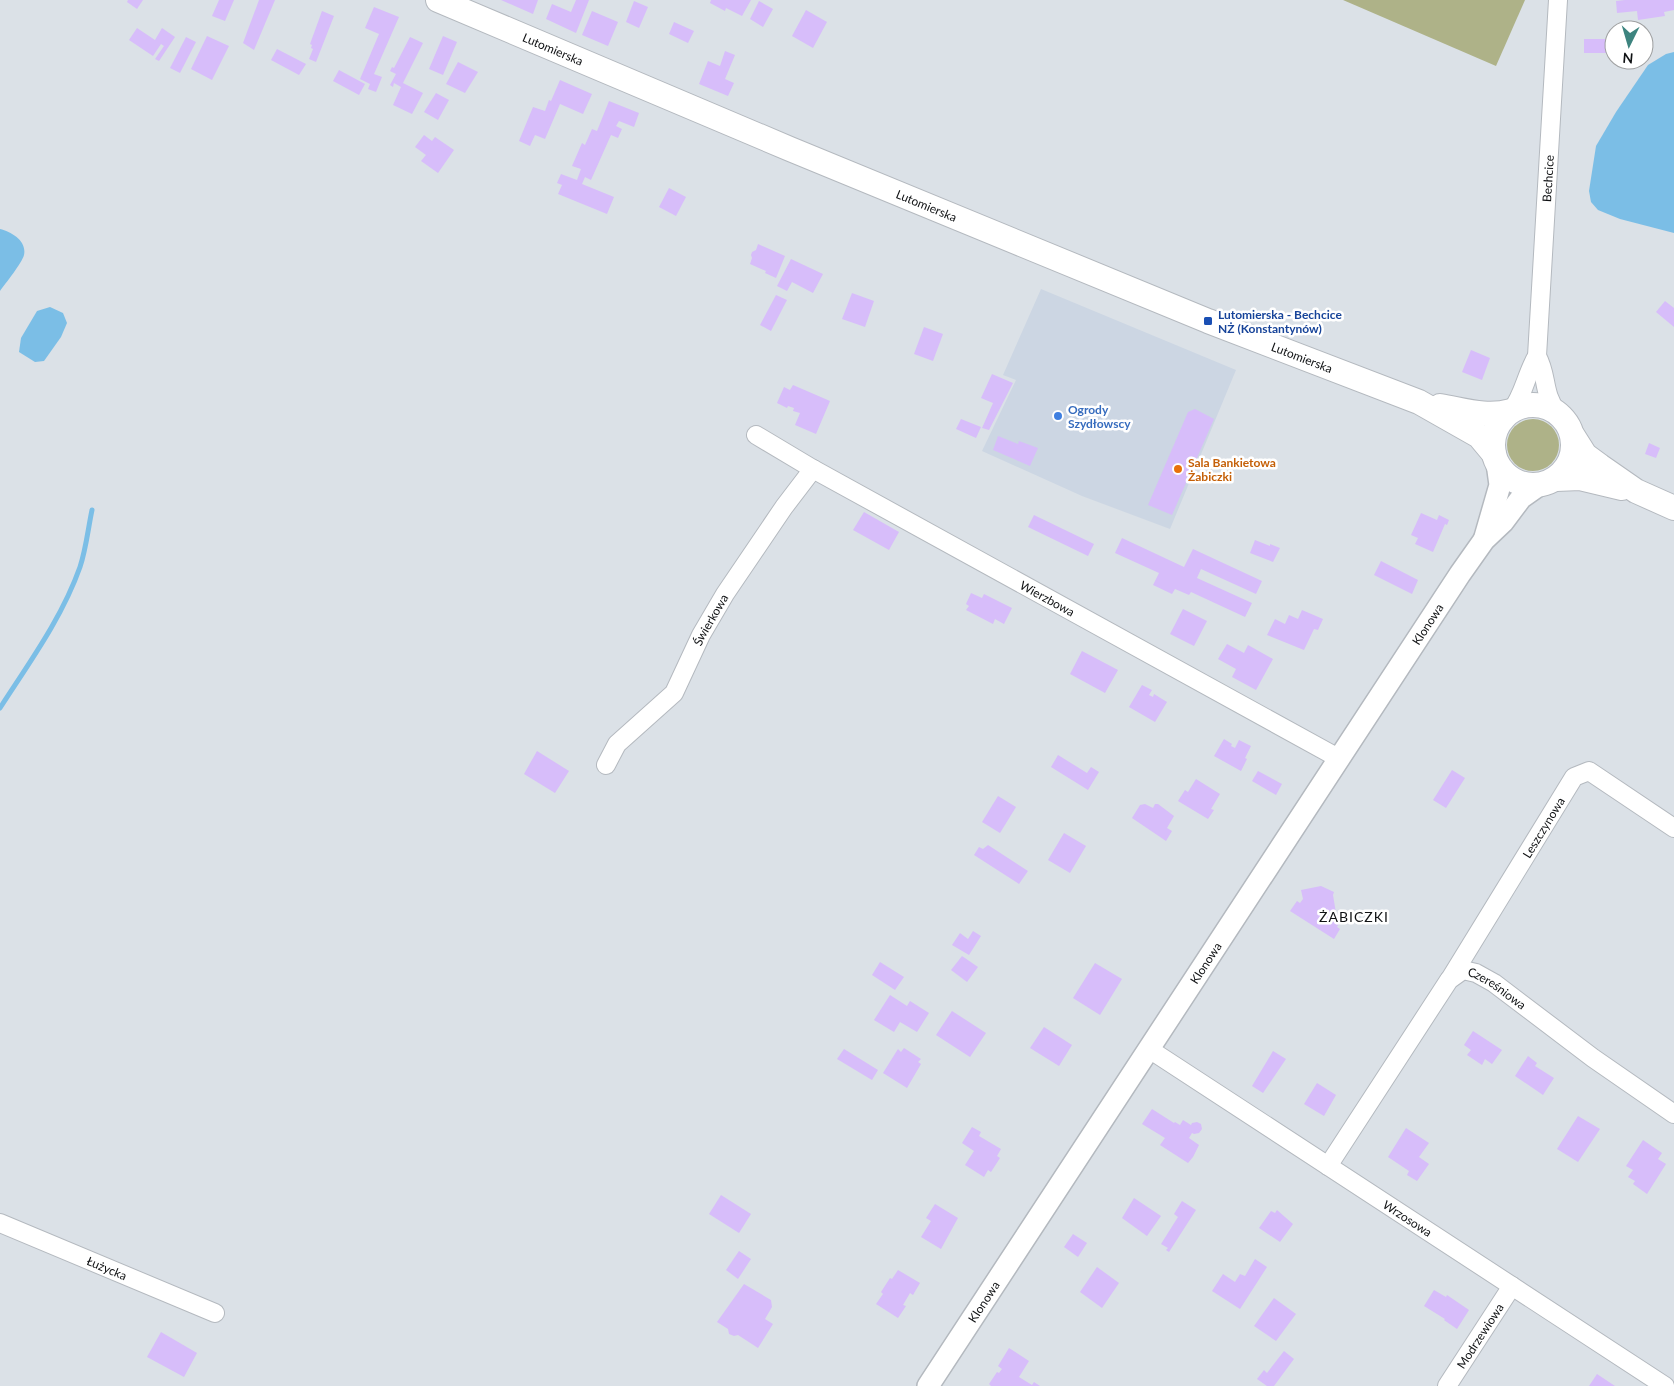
<svg xmlns="http://www.w3.org/2000/svg" width="1674" height="1386" font-family="Lato,sans-serif">
  <rect width="100%" height="100%" fill="#dbe1e7"/>
  <path fill="#ccd6e3" d="M1041,289l195,81 -66,159 -88,-33 -100,-45 34,-71 -13,-5z"/>
  <g fill="#aeb288">
    <path d="M1343,0h182l-29,66z"/>
    <circle cx="1533" cy="445" r="26"/>
  </g>
  <g fill="#7bbee6">
    <path d="M1674,52v181l-54,-14 -22,-9 -7,-8 -2,-11 7,-45 20,-34 32,-47 18,-11z"/>
    <path d="M0,229c12,3 27,12 24,26 -2,8 -19,29 -24,36z"/>
    <path d="M50,307l13,6 4,10 -6,14 -17,24 -9,1 -16,-10 2,-14 16,-27z"/>
  </g>
  <g fill="none" stroke-linecap="round" stroke-linejoin="round">
    <path stroke="#7bbee6" stroke-width="5" d="M0,708c29,-45 62,-90 80,-141 6,-18 8,-38 12,-57"/>
  </g>
  <g fill="#d7bdfa">
    <path d="M128,0h15l-6,9 -10,-7z"/>
    <path d="M219,0h15l-9,21 -13,-5z"/>
    <path d="M259,0h16l-21,50 -11,-7z"/>
    <path d="M501,0h37l-5,14z"/>
    <path d="M576,0h13l-13,33 -30,-14 6,-15 19,8z"/>
    <path d="M711,0h40l-9,16 -16,-8 -1,3 -15,-8z"/>
    <path d="M1625,0h49v10l-10,2 1,4 -27,4 -1,-9 -20,2 -1,-12z"/>
    <path d="M634,1l14,6 -9,21 -13,-6z"/>
    <path d="M759,1l14,8 -10,18 -13,-8z"/>
    <path d="M374,7l25,10 -25,57 8,3 -6,15 -8,-3 2,-5 -10,-5 19,-45 -14,-6z"/>
    <path d="M806,10l21,12 -14,26 -21,-12z"/>
    <path d="M322,11l12,5 -18,46 -7,-3 4,-10 -2,-1 1,-3 -2,-1z"/>
    <path d="M592,11l26,11 -10,24 -26,-11z"/>
    <path d="M674,22l20,9 -6,12 -19,-9z"/>
    <path d="M137,28l18,12 7,-12 13,9 -16,24 -4,-2 9,-13 -3,-2 -8,12 -24,-16z"/>
    <path d="M207,36l22,10 -17,34 -21,-11z"/>
    <path d="M443,36l14,6 -14,33 -14,-6z"/>
    <path d="M186,37l10,5 -16,31 -10,-5z"/>
    <path d="M410,37l13,6 -20,40 20,10 -11,21 -19,-9 8,-18 -7,-4 -1,4 -3,-2 6,-11 -6,-3 2,-4 2,1z"/>
    <rect x="1584" y="39" width="30" height="14"/>
    <path d="M277,49l29,15 -7,11 -28,-15z"/>
    <path d="M725,51l10,4 -10,24 9,4 -6,13 -29,-12 9,-23 12,5z"/>
    <path d="M458,62l20,10 -13,21 -19,-9z"/>
    <path d="M339,70l26,14 -6,11 -26,-14z"/>
    <path d="M560,80l32,14 -9,20 -23,-10 -15,35 -10,-4 -5,11 -11,-5 14,-34 12,4 4,-11 2,1z"/>
    <path d="M436,93l13,7 -11,20 -14,-8z"/>
    <path d="M609,101l30,12 -5,14 -15,-6 -3,5 6,3 -4,9 -7,-3 -20,45 -6,-3 -3,7 32,13 -7,17 -49,-20 4,-9 -5,-2 4,-9 16,6 4,-11 -9,-3 10,-23 3,2 7,-16 5,2z"/>
    <path d="M424,135l8,6 3,-4 19,13 -16,23 -17,-12 5,-6 -11,-8z"/>
    <path d="M669,188l17,9 -10,19 -17,-9z"/>
    <path d="M758,244l27,12 -9,22 -11,-5 1,-2 -16,-7 2,-6 -1,-3 1,-3 4,-2z"/>
    <path d="M791,259l32,15 -10,19 -21,-11 -5,9 -10,-5z"/>
    <path d="M852,293l22,8 -9,26 -23,-8z"/>
    <path d="M776,295l11,5 -16,31 -11,-6z"/>
    <path d="M1665,301l9,7v19l-18,-15z"/>
    <path d="M924,327l19,7 -10,27 -19,-7z"/>
    <path d="M1471,350l19,8 -8,22 -20,-8z"/>
    <path d="M992,374l21,9 -24,47 -7,-2 11,-25 -12,-5z"/>
    <path d="M793,385l37,16 -14,33 -21,-9 5,-12 -7,-2 1,-3 -6,-2 -1,2 -10,-5 7,-16 6,3z"/>
    <path d="M1195,409l19,10 -42,96 -24,-10 40,-93z"/>
    <path d="M961,419l20,8 -5,11 -20,-9z"/>
    <path d="M998,436l20,8 1,-3 19,7 -8,18 -37,-16z"/>
    <path d="M1649,443l11,5 -4,10 -11,-4z"/>
    <path d="M864,512l35,20 -10,18 -36,-20z"/>
    <path d="M1421,513l16,7 2,-5 10,5 -2,5 -2,-1 -12,28 -18,-8 3,-6 -7,-3z"/>
    <path d="M1034,515l60,29 -6,12 -60,-29z"/>
    <path d="M1122,538l62,29 9,-18 69,32 -6,13 -55,-25 -4,9 55,25 -7,14 -54,-25 -2,3 -14,-6 -3,5 -19,-9 6,-12 -44,-20z"/>
    <path d="M1255,540l15,6v-2l10,4 -7,14 -23,-9z"/>
    <path d="M1381,561l37,19 -6,14 -38,-19z"/>
    <path d="M971,593l11,5 2,-4 28,14 -8,16 -9,-5 -2,5 -27,-14 3,-4 -3,-2z"/>
    <path d="M1183,609l24,12 -13,25 -24,-12z"/>
    <path d="M1302,610l21,9 -5,11 -4,-1 -10,21 -37,-15 8,-16 10,5 4,-9 9,4z"/>
    <path d="M1227,644l17,9 4,-8 25,14 -17,31 -24,-13 4,-8 -18,-10z"/>
    <path d="M1082,651l36,19 -13,23 -35,-19z"/>
    <path d="M1142,685l10,5 -3,5 4,2 1,-3 13,8 -12,20 -26,-15z"/>
    <path d="M1224,739l8,5 -1,2 4,2 4,-8 12,6 -6,12 2,1 -6,12 -27,-15z"/>
    <path d="M537,751l32,20 -14,22 -31,-19z"/>
    <path d="M1058,755l29,18 4,-6 8,5 -11,18 -37,-23z"/>
    <path d="M1452,770l13,8 -19,30 -13,-8z"/>
    <path d="M1258,771l24,13 -6,11 -24,-14z"/>
    <path d="M1196,779l24,15 -9,15 3,1 -6,9 -30,-18 7,-11 3,2z"/>
    <path d="M998,796l18,11 -16,26 -18,-11z"/>
    <path d="M1145,804l8,4 2,-4h3l16,12 -7,12 5,3 -6,10 -34,-23 8,-13z"/>
    <path d="M1064,833l22,13 -16,27 -22,-13z"/>
    <path d="M988,845l40,26 -9,13 -45,-29 5,-8 4,2z"/>
    <path d="M1321,886l13,6 -1,3 3,18 7,4 -6,10 3,2 -6,10 -44,-28 7,-10 3,2 3,-4 -2,-9z"/>
    <path d="M973,931l8,5 -12,19 -17,-10 8,-12 8,6z"/>
    <path d="M962,956l16,11 -11,15 -16,-12z"/>
    <path d="M880,962l24,15 -9,13 -23,-15z"/>
    <path d="M1095,963l27,16 -22,36 -27,-17z"/>
    <path d="M890,995l17,11 3,-5 19,12 -12,19 -17,-10 -6,10 -20,-12z"/>
    <path d="M952,1011l34,22 -16,24 -34,-22z"/>
    <path d="M1044,1027l28,18 -13,21 -29,-18z"/>
    <path d="M1473,1031l29,19 -10,14 -7,-5 -3,6 -15,-10 4,-5 -7,-5z"/>
    <path d="M904,1048l17,11 -3,3 3,2 -14,24 -24,-15 15,-24 3,3z"/>
    <path d="M844,1049l34,21 -6,10 -35,-21z"/>
    <path d="M1273,1051l13,8 -23,34 -11,-7z"/>
    <path d="M1528,1056l9,7 -2,3 19,12 -11,17 -28,-19z"/>
    <path d="M1317,1083l19,12 -12,21 -20,-12z"/>
    <path d="M1152,1109l22,14 1,-1 5,3 3,-5 8,5 1,-2 5,-1 4,2 1,5 -3,4 -5,1 -2,-1 -3,5 10,7 -6,12 -5,6 -28,-18 5,-7 -23,-14z"/>
    <path d="M1578,1116l22,13 -22,33 -21,-13z"/>
    <path d="M972,1127l9,5 -2,4 22,13 -4,7 3,2 -9,14 -3,-2 -4,7 -19,-12 9,-14 -12,-8z"/>
    <path d="M1406,1128l23,15 -10,14 10,7 -12,17 -10,-6 2,-4 -21,-14z"/>
    <path d="M1643,1140l19,13 -4,6 8,5 -19,30 -14,-10 2,-3 -7,-4 5,-7 -7,-4z"/>
    <path d="M721,1195l30,19 -12,19 -30,-19z"/>
    <path d="M1134,1198l27,18 -14,20 -25,-18z"/>
    <path d="M1182,1201l14,9 -27,42 -3,-2 2,-2 -7,-4 17,-27 -4,-3z"/>
    <path d="M935,1204l23,14 -17,31 -20,-12 10,-16 -5,-3z"/>
    <path d="M1277,1210l16,14 -13,18 -21,-14 12,-17 4,2z"/>
    <path d="M1073,1234l14,9 -9,14 -14,-10z"/>
    <path d="M739,1251l12,8 -13,20 -12,-9z"/>
    <path d="M1255,1259l12,8 -27,42 -28,-18 11,-17 12,8 5,-8 5,2z"/>
    <path d="M1097,1267l22,16 -17,25 -22,-16z"/>
    <path d="M898,1270l22,13 -7,12 -3,-2 -7,12 3,1 -8,12 -22,-14 7,-10 -2,-2 9,-14 2,1z"/>
    <path d="M744,1284l27,16 1,7 -7,12 8,5 -15,24 -20,-13 -4,1 -5,-2 -1,-5 -11,-7z"/>
    <path d="M1434,1290l12,7 1,-2 22,15 -12,19 -13,-9 1,-1 -21,-13z"/>
    <path d="M1274,1298l22,16 -20,27 -22,-15z"/>
    <path d="M161,1332l36,21 -13,24 -37,-20z"/>
    <path d="M1009,1348l20,13 -10,16 13,8 2,-3 6,4h-49l-2,-2 8,-12 2,1 3,-4 -4,-3z"/>
    <path d="M1284,1351l10,8 -20,27h-7l-10,-7 7,-9 3,3z"/>
    <path d="M1597,1374l18,12h-26z"/>
  </g>
  <g fill="none" stroke-linecap="round" stroke-linejoin="round">
    <defs>
      <g id="minor">
        <path d="M1537,356c11,20 5,36 20,56"/>
        <path id="s1" d="M1511,411c13,-16 15,-37 26,-55l21,-356"/>
        <path id="s2" d="M756,435l57,34 527,290"/>
        <path id="s3" d="M606,765l11,-21 57,-51 27,-58 24,-41 59,-87 29,-38"/>
        <path id="s4" d="M1450,979l124,-202 15,-6 85,57"/>
        <path id="s5" d="M1149,1049l516,337"/>
        <path id="s6" d="M1328,1166l121,-186 14,-10 13,3 18,10 99,75 81,56"/>
        <path id="s7" d="M0,1223l215,90"/>
        <path id="s8" d="M1447,1386l65,-100"/>
      </g>
      <g id="tertiary">
        <path d="M1485,537l15,-52 -3,-22"/>
        <path id="s9" d="M928,1386l532,-812 24,-34 19,-18 18,-24 17,-12"/>
      </g>
      <g id="secondary">
        <path id="s10" d="M438,0l352,149 418,172 211,81 60,34 15,18"/>
        <circle cx="1533" cy="445" r="40"/>
        <path d="M1440,406c24,4 47,12 71,5"/>
        <path d="M1573,436l12,19 15,11 36,25 38,17"/>
        <path d="M1556,479l24,-1 42,10"/>
      </g>
    </defs>
    <use href="#minor" stroke="#b4b9bf" stroke-width="20"/>
    <use href="#tertiary" stroke="#b4b9bf" stroke-width="24"/>
    <use href="#secondary" stroke="#b4b9bf" stroke-width="26"/>
    <use href="#minor" stroke="#fff" stroke-width="18"/>
    <use href="#tertiary" stroke="#fff" stroke-width="21"/>
    <use href="#secondary" stroke="#fff" stroke-width="24"/>
  </g>
  <rect fill="#1a4fb4" stroke="#fff" stroke-width="2" x="1203" y="316" width="10" height="10" rx="2.5"/>
  <circle fill="#3f7fe0" stroke="#fff" stroke-width="2" cx="1058" cy="416" r="5"/>
  <circle fill="#e8710a" stroke="#fff" stroke-width="2" cx="1178" cy="469" r="5"/>
  <g text-anchor="middle" dominant-baseline="central" stroke-width="5" stroke-linejoin="round" paint-order="stroke">
    <g font-size="12" fill="#0f1113" stroke="#fff">
      <text stroke="none"><textPath href="#s10" startOffset="125">Lutomierska</textPath></text>
      <text stroke="none"><textPath href="#s1" startOffset="239">Bechcice</textPath></text>
      <text stroke="none"><textPath href="#s10" startOffset="530">Lutomierska</textPath></text>
      <text stroke="none"><textPath href="#s10" startOffset="935">Lutomierska</textPath></text>
      <text stroke="none"><textPath href="#s2" startOffset="334">Wierzbowa</textPath></text>
      <text stroke="none"><textPath href="#s3" startOffset="182">Świerkowa</textPath></text>
      <text stroke="none"><textPath href="#s9" startOffset="911">Klonowa</textPath></text>
      <text stroke="none"><textPath href="#s4" startOffset="178">Leszczynowa</textPath></text>
      <text stroke="none"><textPath href="#s9" startOffset="506">Klonowa</textPath></text>
      <text stroke="none"><textPath href="#s6" startOffset="278">Czereśniowa</textPath></text>
      <text stroke="none"><textPath href="#s5" startOffset="309">Wrzosowa</textPath></text>
      <text stroke="none"><textPath href="#s7" startOffset="116">Łużycka</textPath></text>
      <text stroke="none"><textPath href="#s9" startOffset="101">Klonowa</textPath></text>
      <text stroke="none"><textPath href="#s8" startOffset="60">Modrzewiowa</textPath></text>
    </g>
    <g font-size="12" font-weight="bold" fill="#164399" stroke="#fff" text-anchor="start">
      <text x="1218" y="314">Lutomierska - Bechcice<tspan x="1218" dy="14">NŻ (Konstantynów)</tspan></text>
    </g>
    <g font-size="12" font-weight="bold" fill="#366cbe" stroke="#fff" text-anchor="start">
      <text x="1068" y="409">Ogrody<tspan x="1068" dy="14">Szydłowscy</tspan></text>
    </g>
    <g font-size="12" font-weight="bold" fill="#c56008" stroke="#fff" text-anchor="start">
      <text x="1188" y="462">Sala Bankietowa<tspan x="1188" dy="14">Żabiczki</tspan></text>
    </g>
    <g font-size="14" letter-spacing="1" fill="#0f1113" stroke="#fff">
      <text x="1354" y="916">ŻABICZKI</text>
    </g>
  </g>
  <g transform="translate(1629 45) rotate(185)"><circle r="24" fill="#ffffff" stroke="#9fa0a1"/>
  <path d="M0-4L9 19L0 12L-9 19Z" fill="#3d847f"/>
  <text y="-8" font-size="14" font-weight="bold" text-anchor="middle" fill="#0f1113">N</text>
  </g>
</svg>
